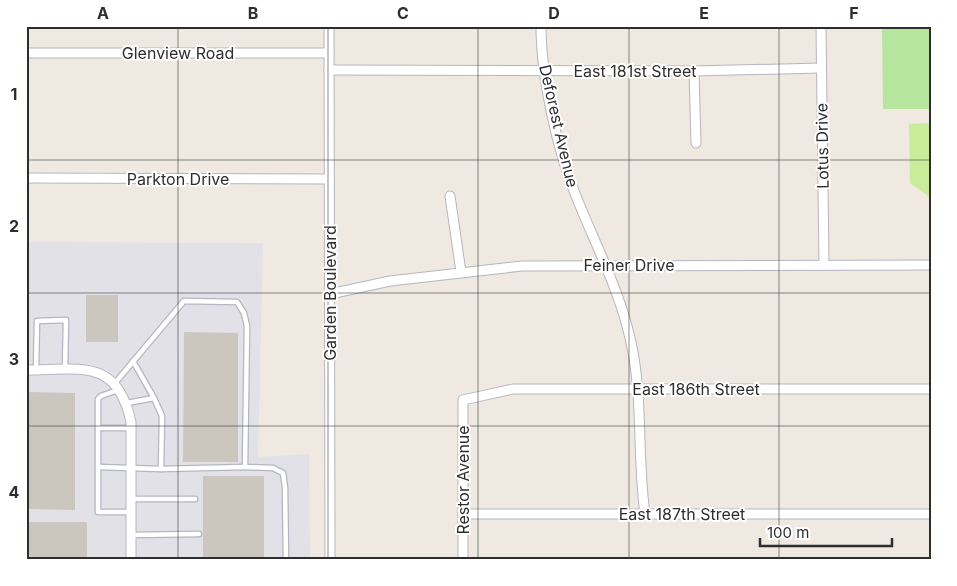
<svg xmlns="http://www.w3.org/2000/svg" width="957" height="586" font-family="Inter,sans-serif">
  <rect width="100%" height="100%" fill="#efe9e1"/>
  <path fill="#e3e1e8" d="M26,242l237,1 -5,214 51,-3 1,106h-284z"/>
  <path fill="#b6e59e" d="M882,26h49v83h-48z"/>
  <path fill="#c9ec9a" d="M931,123v75l-21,-15 -1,-59z"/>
  <g fill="#cbc7bf">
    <rect x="86" y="295" width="32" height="47"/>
    <path d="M184,332l54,1v129h-55z"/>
    <path d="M26,392l49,1v117l-49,-1z"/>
    <rect x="203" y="476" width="61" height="84"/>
    <rect x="26" y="522" width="61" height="38"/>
  </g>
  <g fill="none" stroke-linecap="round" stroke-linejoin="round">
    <defs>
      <g id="service">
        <path d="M133,361l21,37"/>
        <path d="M36,370l1,-49 29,-1 -1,49"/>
        <path d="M115,383l69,-82 53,1 7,11 3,13 -2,141 28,1 10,5 2,14 1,73"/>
        <path d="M118,390l-17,6 -3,3v113h33"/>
        <path d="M127,403l27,-5 8,18 -1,53"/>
        <path d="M98,428h33"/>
        <path d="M98,467l63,2 84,-2"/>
        <path d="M131,499h64"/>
        <path d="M131,535l68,-1"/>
      </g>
      <g id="minor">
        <path d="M329,26l1,534"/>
        <path d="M541,26c0,50 16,124 35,170 17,43 39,85 51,130 18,64 9,124 18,188"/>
        <path d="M821,26l3,239"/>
        <path d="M26,53h303"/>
        <path d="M329,70l365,1 127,-3"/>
        <path d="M694,71l2,72"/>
        <path d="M26,178l303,1"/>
        <path d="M450,196l11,76"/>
        <path d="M330,294l60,-13 132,-15 409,-1"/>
        <path d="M26,370c54,0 91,-13 105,52v138"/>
        <path d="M463,514h468"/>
        <path d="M463,560v-160l50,-11h418"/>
      </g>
    </defs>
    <use href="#service" stroke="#b4b7c1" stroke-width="7"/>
    <use href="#minor" stroke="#b4b7c1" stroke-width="11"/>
    <use href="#service" stroke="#fff" stroke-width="4.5"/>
    <use href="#minor" stroke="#fff" stroke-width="9"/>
  </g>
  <path fill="none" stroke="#2e2e2e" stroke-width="1" stroke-opacity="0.55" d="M178,26v534M328,26v534M478,26v534M629,26v534M779,26v534M26,160h905M26,293h905M26,426h905"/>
  <g text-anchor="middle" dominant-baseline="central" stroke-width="4" stroke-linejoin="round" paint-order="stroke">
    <g font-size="16" fill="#2e2e2e" stroke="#fff">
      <text x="178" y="53">Glenview Road</text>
      <text x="635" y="71">East 181st Street</text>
      <text transform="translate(559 126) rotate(77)">Deforest Avenue</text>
      <text transform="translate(822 146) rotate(-91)">Lotus Drive</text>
      <text x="178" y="179">Parkton Drive</text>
      <text x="629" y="265">Feiner Drive</text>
      <text transform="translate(330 293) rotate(-90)">Garden Boulevard</text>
      <text x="696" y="389">East 186th Street</text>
      <text transform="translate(463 480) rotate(-90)">Restor Avenue</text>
      <text x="682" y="514">East 187th Street</text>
    </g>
  </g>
  <rect width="957" height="586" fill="none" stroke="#ffffff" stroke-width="55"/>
  <path d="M760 538v8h132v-8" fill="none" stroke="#2e2e2e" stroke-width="2.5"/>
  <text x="767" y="538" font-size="15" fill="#2e2e2e" stroke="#ffffff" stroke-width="4" paint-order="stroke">100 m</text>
  <rect x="28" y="28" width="902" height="530" fill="none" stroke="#2e2e2e" stroke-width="2"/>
  <g font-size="16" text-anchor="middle" font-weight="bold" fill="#2e2e2e">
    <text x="103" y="19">A</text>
    <text x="253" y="19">B</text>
    <text x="403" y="19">C</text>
    <text x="554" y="19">D</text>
    <text x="704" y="19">E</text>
    <text x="854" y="19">F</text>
    <text x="14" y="100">1</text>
    <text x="14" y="232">2</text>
    <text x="14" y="365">3</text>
    <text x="14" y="498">4</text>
  </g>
</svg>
